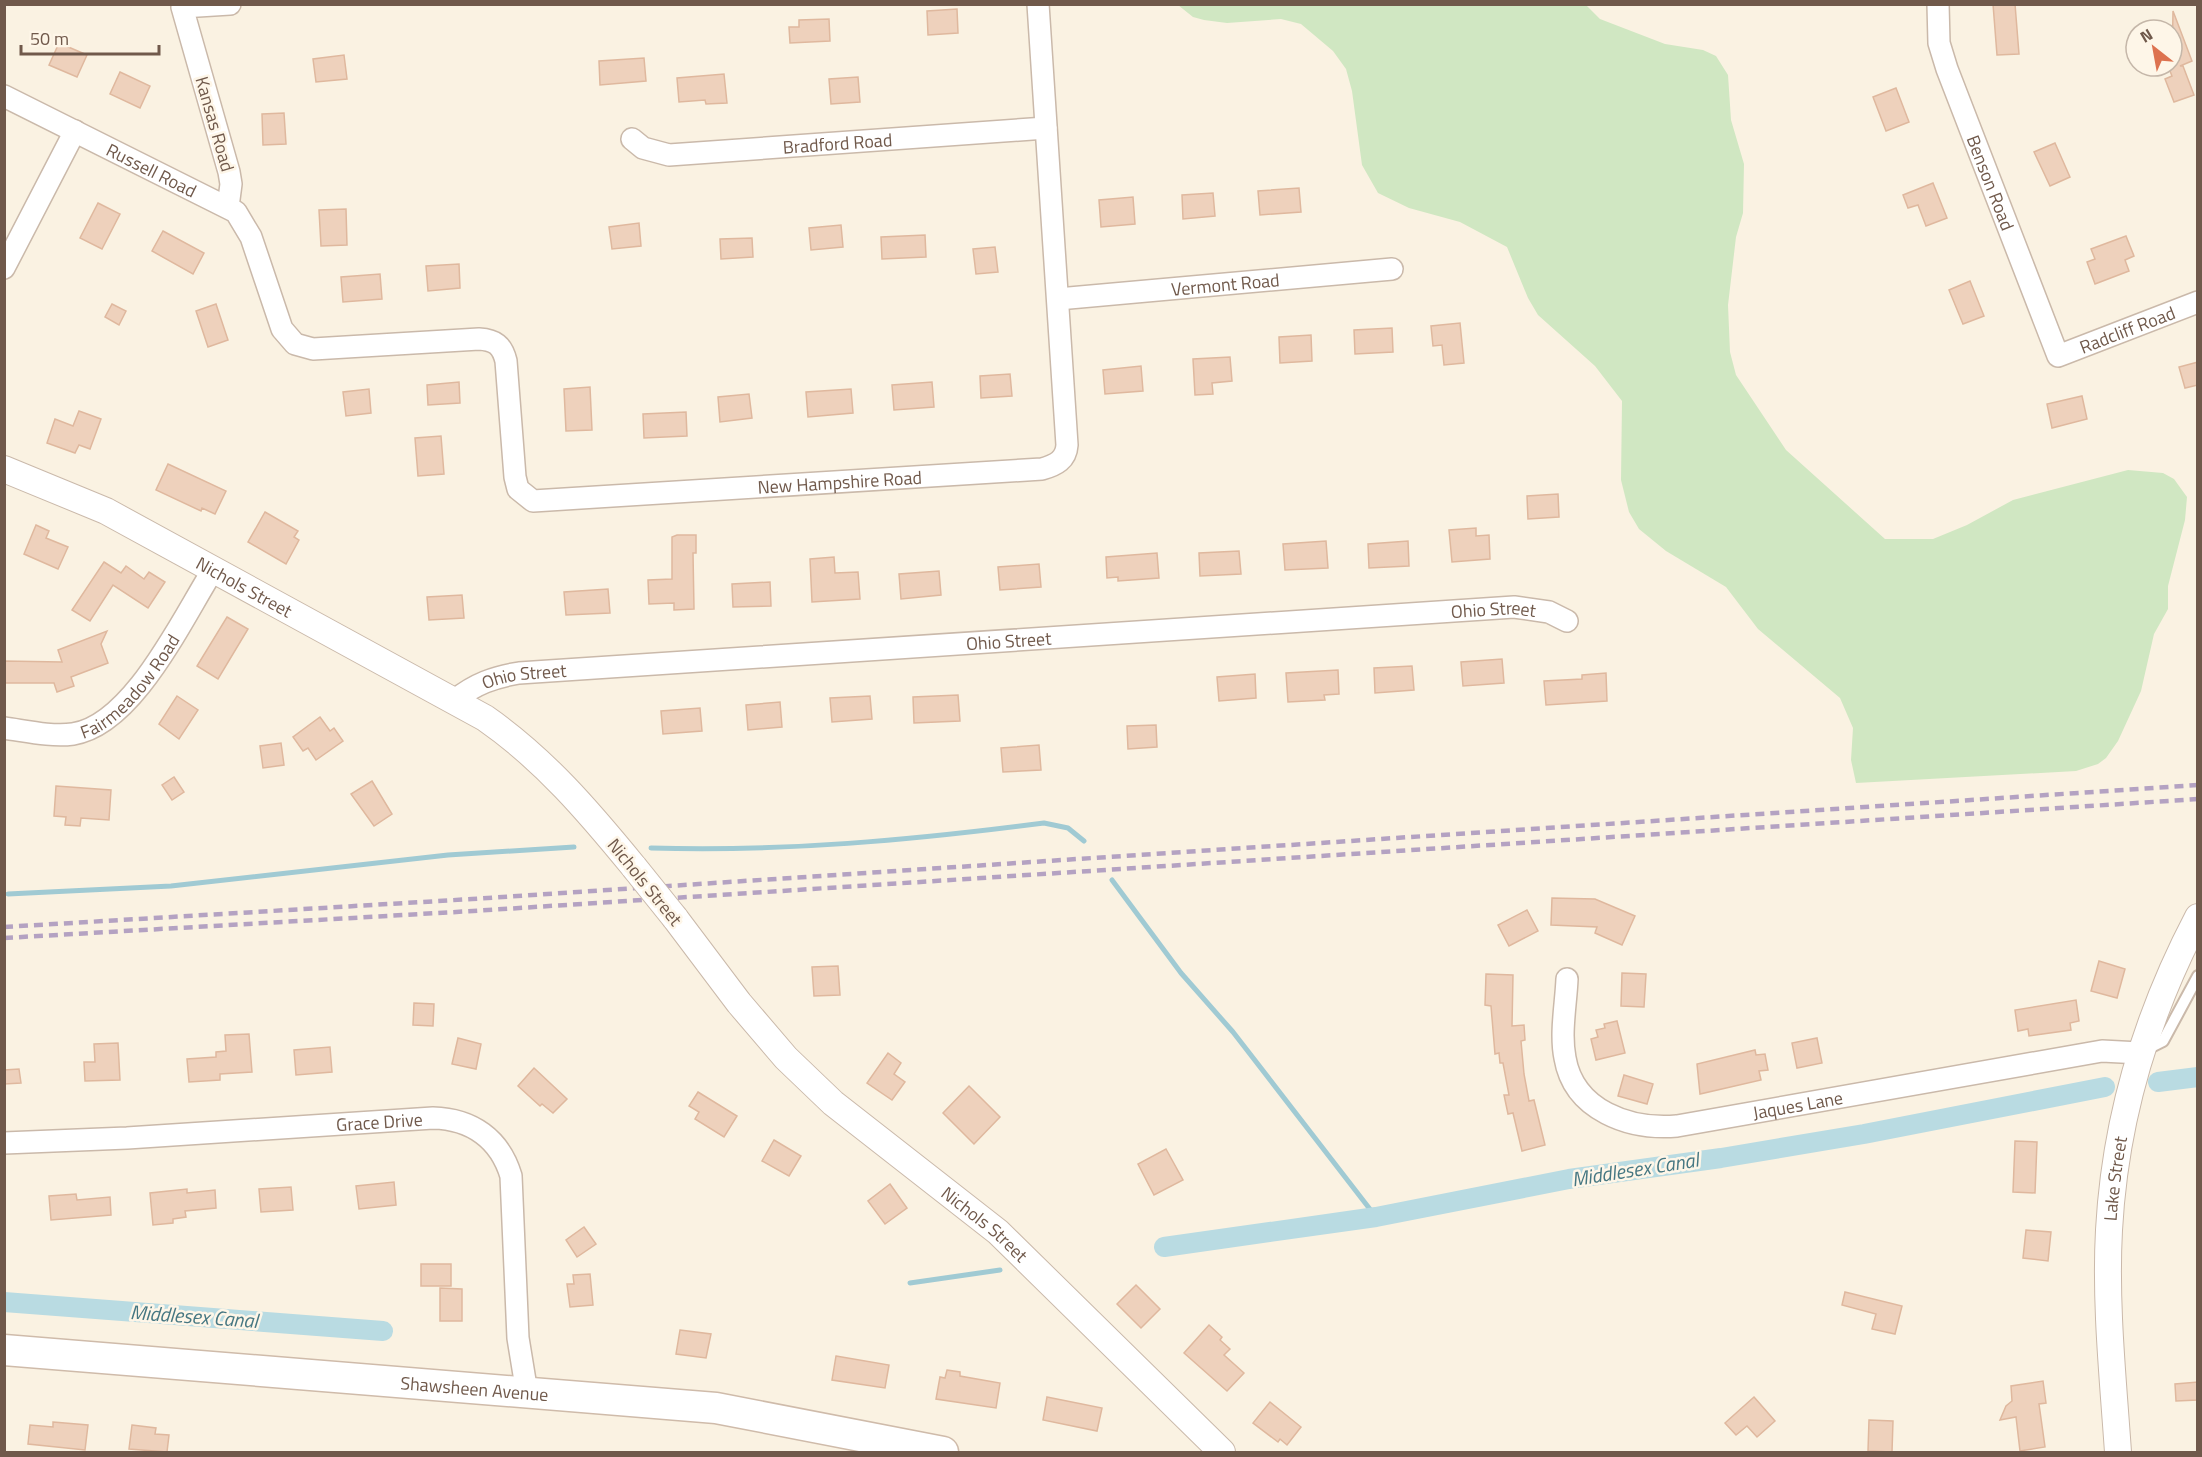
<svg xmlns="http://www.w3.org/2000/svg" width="2202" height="1457" font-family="'Titillium Web',sans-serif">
  <rect width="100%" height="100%" fill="#faf2e2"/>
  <path fill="#d0e7c2" d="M1178,5h408l14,14 65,25 38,6 13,6 12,19 3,45 13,44 -1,49 -7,24 -8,68 2,47 6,23 50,75 99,89h48l34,-14 46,-25 115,-30 35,3 11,6 13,18 -2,23 -17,66v23l-14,25 -13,57 -23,50 -12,17 -8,6 -22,7 -220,12 -5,-23 2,-32 -13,-30 -82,-69 -32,-42 -60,-36 -27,-22 -10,-17 -8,-32 1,-79 -27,-35 -57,-51 -10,-17 -21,-51 -47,-25 -51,-14 -31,-15 -16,-28 -10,-74 -6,-22 -13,-18 -32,-27 -20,-5 -54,4 -23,-3 -11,-3z"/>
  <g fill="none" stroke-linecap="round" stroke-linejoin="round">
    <g stroke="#a0cad3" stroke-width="5">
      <path d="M651,848c131,4 263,-8 393,-25l24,5 16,13"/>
      <path d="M1112,880l69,93 52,59 143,185"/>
      <path d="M8,894l163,-8 277,-31 126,-8"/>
      <path d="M910,1283l90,-13"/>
    </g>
    <g stroke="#b9dbe2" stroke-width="20">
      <path d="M2158,1082l40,-5"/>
      <path d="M1164,1247l212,-30 193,-38 152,-21 143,-24 241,-47"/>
      <path d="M4,1302l379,29"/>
    </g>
  </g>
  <g fill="#eed1bc" stroke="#dfb89e" stroke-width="1.5">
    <path d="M1993,4h22l4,50 -22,1z"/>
    <path d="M957,9l1,24 -30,2 -1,-24z"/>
    <path d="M2173,11l19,50 -12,5h3l11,29 -20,7 -9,-23 7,-3 -4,-10h4z"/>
    <path d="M829,19l1,22 -40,2 -1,-16h10v-7z"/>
    <path d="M59,43l28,12 -10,22 -28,-12z"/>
    <path d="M344,55l3,24 -31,3 -3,-23z"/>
    <path d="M644,58l2,23 -46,4 -1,-24z"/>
    <path d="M120,72l30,14 -10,22 -30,-14z"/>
    <path d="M724,74l3,29 -21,1 -1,-4 -26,2 -2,-24z"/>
    <path d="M858,77l2,25 -29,2 -2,-25z"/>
    <path d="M1896,88l13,34 -23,9 -13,-34z"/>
    <path d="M284,113l2,31 -23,1 -1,-31z"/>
    <path d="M2055,143l15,34 -20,9 -16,-34z"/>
    <path d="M1933,183l14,35 -21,8 -8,-21 -10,3 -5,-13z"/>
    <path d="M1299,188l2,24 -41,3 -2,-24z"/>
    <path d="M1213,193l2,23 -32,3 -1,-24z"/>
    <path d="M1133,197l2,27 -34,3 -2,-27z"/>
    <path d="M98,203l22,11 -18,35 -22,-11z"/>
    <path d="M346,209l1,36 -26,1 -2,-36z"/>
    <path d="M639,223l2,23 -29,3 -3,-22z"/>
    <path d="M841,225l2,22 -32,3 -2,-22z"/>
    <path d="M163,231l41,22 -11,21 -41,-23z"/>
    <path d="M925,235l1,22 -44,2 -1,-22z"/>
    <path d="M2126,236l8,20 -9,4 4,11 -34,13 -8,-22 8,-3 -4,-10z"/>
    <path d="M752,238l1,19 -32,2 -1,-20z"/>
    <path d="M995,247l3,25 -22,2 -3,-25z"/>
    <path d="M459,264l1,24 -32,3 -2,-25z"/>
    <path d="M380,274l2,25 -39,3 -2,-25z"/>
    <path d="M1970,281l14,35 -21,8 -14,-34z"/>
    <path d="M112,304l14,7 -7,14 -14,-8z"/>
    <path d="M216,304l12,36 -20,7 -12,-36z"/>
    <path d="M1460,323l4,40 -20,2 -2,-20 -9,1 -2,-20z"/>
    <path d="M1392,328l1,24 -38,2 -1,-24z"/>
    <path d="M1311,335l1,26 -32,2 -1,-26z"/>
    <path d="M1230,357l2,24 -20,2 1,11 -18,1 -2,-36z"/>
    <path d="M2198,362v23l-13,3 -6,-21z"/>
    <path d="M1141,366l2,25 -38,3 -2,-24z"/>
    <path d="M1010,374l2,22 -31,2 -1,-22z"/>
    <path d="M459,382l1,21 -32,2 -1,-20z"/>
    <path d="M932,382l2,25 -40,3 -2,-25z"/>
    <path d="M590,387l2,43 -26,1 -2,-42z"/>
    <path d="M369,389l2,24 -25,3 -3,-24z"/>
    <path d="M851,389l2,24 -45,4 -2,-25z"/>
    <path d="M749,394l3,24 -32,4 -2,-25z"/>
    <path d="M2082,396l5,23 -35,9 -5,-24z"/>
    <path d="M79,411l22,8 -11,30 -11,-4 -4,8 -28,-10 8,-24 18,7z"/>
    <path d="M686,412l1,24 -43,2 -1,-24z"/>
    <path d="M441,436l3,38 -26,2 -3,-38z"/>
    <path d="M168,464l58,27 -11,23 -13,-6 -1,3 -45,-21z"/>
    <path d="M1558,494l1,23 -31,2 -1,-23z"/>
    <path d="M265,512l33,19 -4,6 5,3 -13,24 -38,-22z"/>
    <path d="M36,525l13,6 -3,7 22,9 -10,22 -34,-15z"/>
    <path d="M1476,528v8l13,-1 1,24 -38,3 -3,-32z"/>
    <path d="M677,535h19v18h-3l1,56 -20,1v-7l-25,1 -1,-24 24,-1v-42z"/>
    <path d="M1326,541l2,27 -43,2 -2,-26z"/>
    <path d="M1408,541l1,25 -40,2 -1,-24z"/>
    <path d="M1239,551l2,23 -41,2 -1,-23z"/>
    <path d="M1157,553l2,25 -41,3v-4l-11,1 -1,-21z"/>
    <path d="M834,557l1,16 23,-1 2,27 -48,3 -2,-43z"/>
    <path d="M104,562l17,11 5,-7 18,13 5,-7 16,10 -17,26 -35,-23 -23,36 -18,-11z"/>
    <path d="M1039,564l2,23 -41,3 -2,-23z"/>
    <path d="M939,571l2,24 -40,4 -2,-25z"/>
    <path d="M770,582l1,24 -38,1 -1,-23z"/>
    <path d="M608,589l2,24 -44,2 -2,-23z"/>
    <path d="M462,595l2,23 -35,2 -2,-23z"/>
    <path d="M227,617l21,12 -30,50 -21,-13z"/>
    <path d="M107,631l-6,13 7,19 -37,14 3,9 -17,6 -3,-9h-50v-22l58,1 -4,-12z"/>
    <path d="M1502,659l2,24 -41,3 -2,-24z"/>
    <path d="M1412,666l2,24 -39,3 -1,-25z"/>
    <path d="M1338,670l1,24 -15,1 1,5 -37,2 -2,-29z"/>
    <path d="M1606,673l1,28 -61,4 -2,-24 38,-2v-4z"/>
    <path d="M1255,674l1,24 -37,3 -2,-24z"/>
    <path d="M958,695l2,26 -46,2 -1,-26z"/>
    <path d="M177,696l21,14 -19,29 -20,-15z"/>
    <path d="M870,696l2,23 -40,3 -2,-24z"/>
    <path d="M780,702l2,25 -34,3 -2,-25z"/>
    <path d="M700,708l2,23 -39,3 -2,-23z"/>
    <path d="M320,717l10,14 4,-3 9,13 -27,19 -8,-12 -5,3 -10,-14z"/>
    <path d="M1156,725l1,22 -29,2 -1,-23z"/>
    <path d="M281,743l3,22 -21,3 -3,-22z"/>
    <path d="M1039,745l2,25 -38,2 -2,-24z"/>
    <path d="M174,777l10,15 -12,8 -10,-15z"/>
    <path d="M372,781l20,33 -18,12 -23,-32z"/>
    <path d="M56,786l55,4 -2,30 -28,-2 -1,8 -15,-1 1,-8 -12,-1z"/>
    <path d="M1552,898l43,1 40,17 -13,29 -27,-12 2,-6 -46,-2z"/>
    <path d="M1527,910l11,21 -29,15 -11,-21z"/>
    <path d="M2099,961l26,8 -8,29 -26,-7z"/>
    <path d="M838,966l2,29 -26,1 -2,-29z"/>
    <path d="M1622,973l24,1 -2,33 -23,-1z"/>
    <path d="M1486,974l27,1 -1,51 12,-1 1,15 -4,1 3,33 5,27 5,-1 11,45 -23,6 -9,-38 -5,1 -4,-19h5l-6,-32h-3l-1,-10 -4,1 -4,-48 -6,-1z"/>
    <path d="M2076,1000l3,21 -9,2 1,7 -42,6 -1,-7 -10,2 -3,-21z"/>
    <path d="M414,1003l20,1 -1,22 -20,-1z"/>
    <path d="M1617,1021l8,32 -29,7 -5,-21 7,-2 -2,-7 9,-2 -1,-4z"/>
    <path d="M249,1034l3,38 -32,2v6l-31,2 -2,-23 29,-2v-5l10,-1 -1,-16z"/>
    <path d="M458,1038l23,6 -5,25 -24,-5z"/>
    <path d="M1817,1038l5,25 -25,5 -5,-25z"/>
    <path d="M118,1043l2,37 -35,1 -1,-19h11l-1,-18z"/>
    <path d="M330,1047l2,25 -36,3 -2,-25z"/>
    <path d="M1755,1050l1,5 9,-1 3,16 -9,1 2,9 -61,14 -3,-30z"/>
    <path d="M888,1053l13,10 -7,11 11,8 -13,18 -25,-17z"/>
    <path d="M534,1068l33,31 -14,14 -11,-9 -2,2 -22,-20z"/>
    <path d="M19,1069l2,14 -17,1v-14z"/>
    <path d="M1624,1075l29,9 -6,20 -29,-8z"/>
    <path d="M969,1086l31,31 -26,27 -31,-31z"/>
    <path d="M698,1092l39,24 -13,21 -29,-18 4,-7 -10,-6z"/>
    <path d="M774,1140l27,16 -12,20 -27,-15z"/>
    <path d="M2015,1141l22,1 -2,51 -22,-1z"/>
    <path d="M1166,1149l17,31 -29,15 -16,-31z"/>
    <path d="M394,1182l2,23 -37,4 -3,-23z"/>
    <path d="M890,1184l17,24 -22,16 -17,-23z"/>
    <path d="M291,1187l2,23 -32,2 -2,-23z"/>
    <path d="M187,1189v4l28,-3 1,18 -31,3 1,6 -13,2v4l-20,2 -3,-32z"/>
    <path d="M76,1194l1,6 33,-3 1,18 -60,5 -2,-24z"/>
    <path d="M584,1227l12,17 -19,13 -11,-17z"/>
    <path d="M2026,1230l25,2 -3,29 -25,-3z"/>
    <rect x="421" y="1264" width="30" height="22"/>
    <path d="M590,1274l3,31 -23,2 -3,-23h7l-1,-9z"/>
    <path d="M1136,1285l24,24 -19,19 -24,-24z"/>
    <path d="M440,1288l22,1v32h-22z"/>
    <path d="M1845,1292l57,14 -7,28 -23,-5 4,-15 -34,-9z"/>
    <path d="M1209,1325l13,12 -2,3 10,9 -6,6 20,18 -17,18 -43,-38z"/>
    <path d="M680,1330l31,4 -5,24 -30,-4z"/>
    <path d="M836,1356l53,9 -4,23 -53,-8z"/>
    <path d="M947,1370l13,2v4l40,7 -4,25 -60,-9 4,-22 5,1z"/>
    <path d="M2043,1381l3,22 -7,1 6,43 -25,4 -4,-34 -16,3 6,-14 6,-5 -1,-15z"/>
    <path d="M2198,1382v18l-22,1 -1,-17z"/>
    <path d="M1047,1397l55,11 -5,23 -54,-11z"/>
    <path d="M1754,1397l21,24 -18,16 -10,-11 -11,9 -11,-12z"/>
    <path d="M1270,1402l31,25 -14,18 -7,-6 -2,3 -25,-19z"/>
    <path d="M1869,1420l24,1 -1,31 -24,-1z"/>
    <path d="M53,1422l35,3 -3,25 -57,-6 2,-19 23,2z"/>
    <path d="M132,1425l24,3 -1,6 14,1 -2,17 -38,-3z"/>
  </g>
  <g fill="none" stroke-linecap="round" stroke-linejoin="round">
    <defs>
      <path id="service" d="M2145,1050l18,-9 35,-65"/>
      <g id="minor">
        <path id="s1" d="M1938,4l1,39 8,26 111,287 140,-54"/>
        <path id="s2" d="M4,96l232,116 15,25 31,92 13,15 18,5 166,-10c16,1 23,6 27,22l9,116 3,12 15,12 509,-32c14,-4 24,-9 25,-24l-29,-441"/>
        <path id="s3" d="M632,139l11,9 26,7 377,-27"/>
        <path d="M228,207l3,-23 -2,-12 -47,-165 48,-3"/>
        <path d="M4,268l71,-137"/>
        <path id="s4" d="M1058,299l334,-30"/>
        <path id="s5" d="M455,700c20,-16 39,-23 64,-27l995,-66 35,5 18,9"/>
        <path id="s6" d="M4,728c22,3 47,9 69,6 60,-9 109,-115 140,-164"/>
        <path id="s7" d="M1567,979c-1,25 -7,54 -2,79 9,53 65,72 112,68l425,-75 38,2"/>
        <path id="s8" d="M4,1143l123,-5 306,-20c39,1 67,21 78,58l7,162 9,55"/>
      </g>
      <g id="tertiary">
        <path id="s9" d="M4,469l102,42 379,207c59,41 104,94 149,149"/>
        <path id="s10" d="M675,918l64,85 47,55 47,45 165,129 224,220"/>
        <path id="s11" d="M2118,1452c-5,-73 -13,-149 -9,-222 6,-111 38,-216 89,-313"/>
      </g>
      <g id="secondary">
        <path id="s12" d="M4,1350l712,58 227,44"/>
      </g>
    </defs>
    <use href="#service" stroke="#cab9aa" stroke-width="14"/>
    <use href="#minor" stroke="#cab9aa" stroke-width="24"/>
    <use href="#tertiary" stroke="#cab9aa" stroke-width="28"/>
    <use href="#secondary" stroke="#cfbbaa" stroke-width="33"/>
    <use href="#service" stroke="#fff" stroke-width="10"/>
    <use href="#minor" stroke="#fff" stroke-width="21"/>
    <use href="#tertiary" stroke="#fff" stroke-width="26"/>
    <use href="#secondary" stroke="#fff" stroke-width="30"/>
    <g stroke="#b4a2c2" stroke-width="4.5" stroke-dasharray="9 6" stroke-linecap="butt">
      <path d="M4,927l468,-28 1726,-114"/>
      <path d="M4,938l469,-27 1725,-112"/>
    </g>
    <defs>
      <path id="tertiary-bridge" d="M634,867l41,51"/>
    </defs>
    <use href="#tertiary-bridge" stroke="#cab9aa" stroke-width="28" stroke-linecap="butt"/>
    <use href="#tertiary-bridge" stroke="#fff" stroke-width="26"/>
  </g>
  <g text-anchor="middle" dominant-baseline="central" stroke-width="5" stroke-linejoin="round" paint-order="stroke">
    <g font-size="18" fill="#70594b" stroke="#fef6e8">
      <text transform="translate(215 124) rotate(74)">Kansas Road</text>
      <text stroke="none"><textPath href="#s3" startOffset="210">Bradford Road</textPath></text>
      <text stroke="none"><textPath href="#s2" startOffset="165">Russell Road</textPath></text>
      <text stroke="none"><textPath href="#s1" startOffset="188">Benson Road</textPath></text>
      <text stroke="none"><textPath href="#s4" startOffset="168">Vermont Road</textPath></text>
      <text stroke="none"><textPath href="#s1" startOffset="448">Radcliff Road</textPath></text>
      <text stroke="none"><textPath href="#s2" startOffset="1084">New Hampshire Road</textPath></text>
      <text stroke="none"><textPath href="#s9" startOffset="268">Nichols Street</textPath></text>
      <text stroke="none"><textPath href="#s5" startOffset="1047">Ohio Street</textPath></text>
      <text stroke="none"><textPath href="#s5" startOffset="561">Ohio Street</textPath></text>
      <text stroke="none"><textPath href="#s5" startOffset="75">Ohio Street</textPath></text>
      <text stroke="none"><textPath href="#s6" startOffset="146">Fairmeadow Road</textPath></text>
      <text transform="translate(645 882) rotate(51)">Nichols Street</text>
      <text stroke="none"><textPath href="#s7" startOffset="346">Jaques Lane</textPath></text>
      <text stroke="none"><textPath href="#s8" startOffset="376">Grace Drive</textPath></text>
      <text stroke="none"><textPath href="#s11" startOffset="274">Lake Street</textPath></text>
      <text stroke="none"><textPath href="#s10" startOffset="438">Nichols Street</textPath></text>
      <text stroke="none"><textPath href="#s12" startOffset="472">Shawsheen Avenue</textPath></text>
    </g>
    <g font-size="20" font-style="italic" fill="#467782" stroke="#fef6e8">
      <text transform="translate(1635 1169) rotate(-9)">Middlesex Canal</text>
      <text transform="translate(194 1316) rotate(4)">Middlesex Canal</text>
    </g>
  </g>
  <rect width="2202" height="1457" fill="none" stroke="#70594b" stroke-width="12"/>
  <g transform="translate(2154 48) rotate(329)"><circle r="28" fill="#fef6e8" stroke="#c5b7a9" stroke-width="1.5"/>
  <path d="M0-4.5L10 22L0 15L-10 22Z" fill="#dd724f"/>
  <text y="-9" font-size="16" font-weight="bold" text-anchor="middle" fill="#70594b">N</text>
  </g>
  <path d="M21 45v9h138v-9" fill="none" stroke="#70594b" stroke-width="3"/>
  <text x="30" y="45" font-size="18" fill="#70594b" stroke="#fef6e8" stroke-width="4.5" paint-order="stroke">50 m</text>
</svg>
